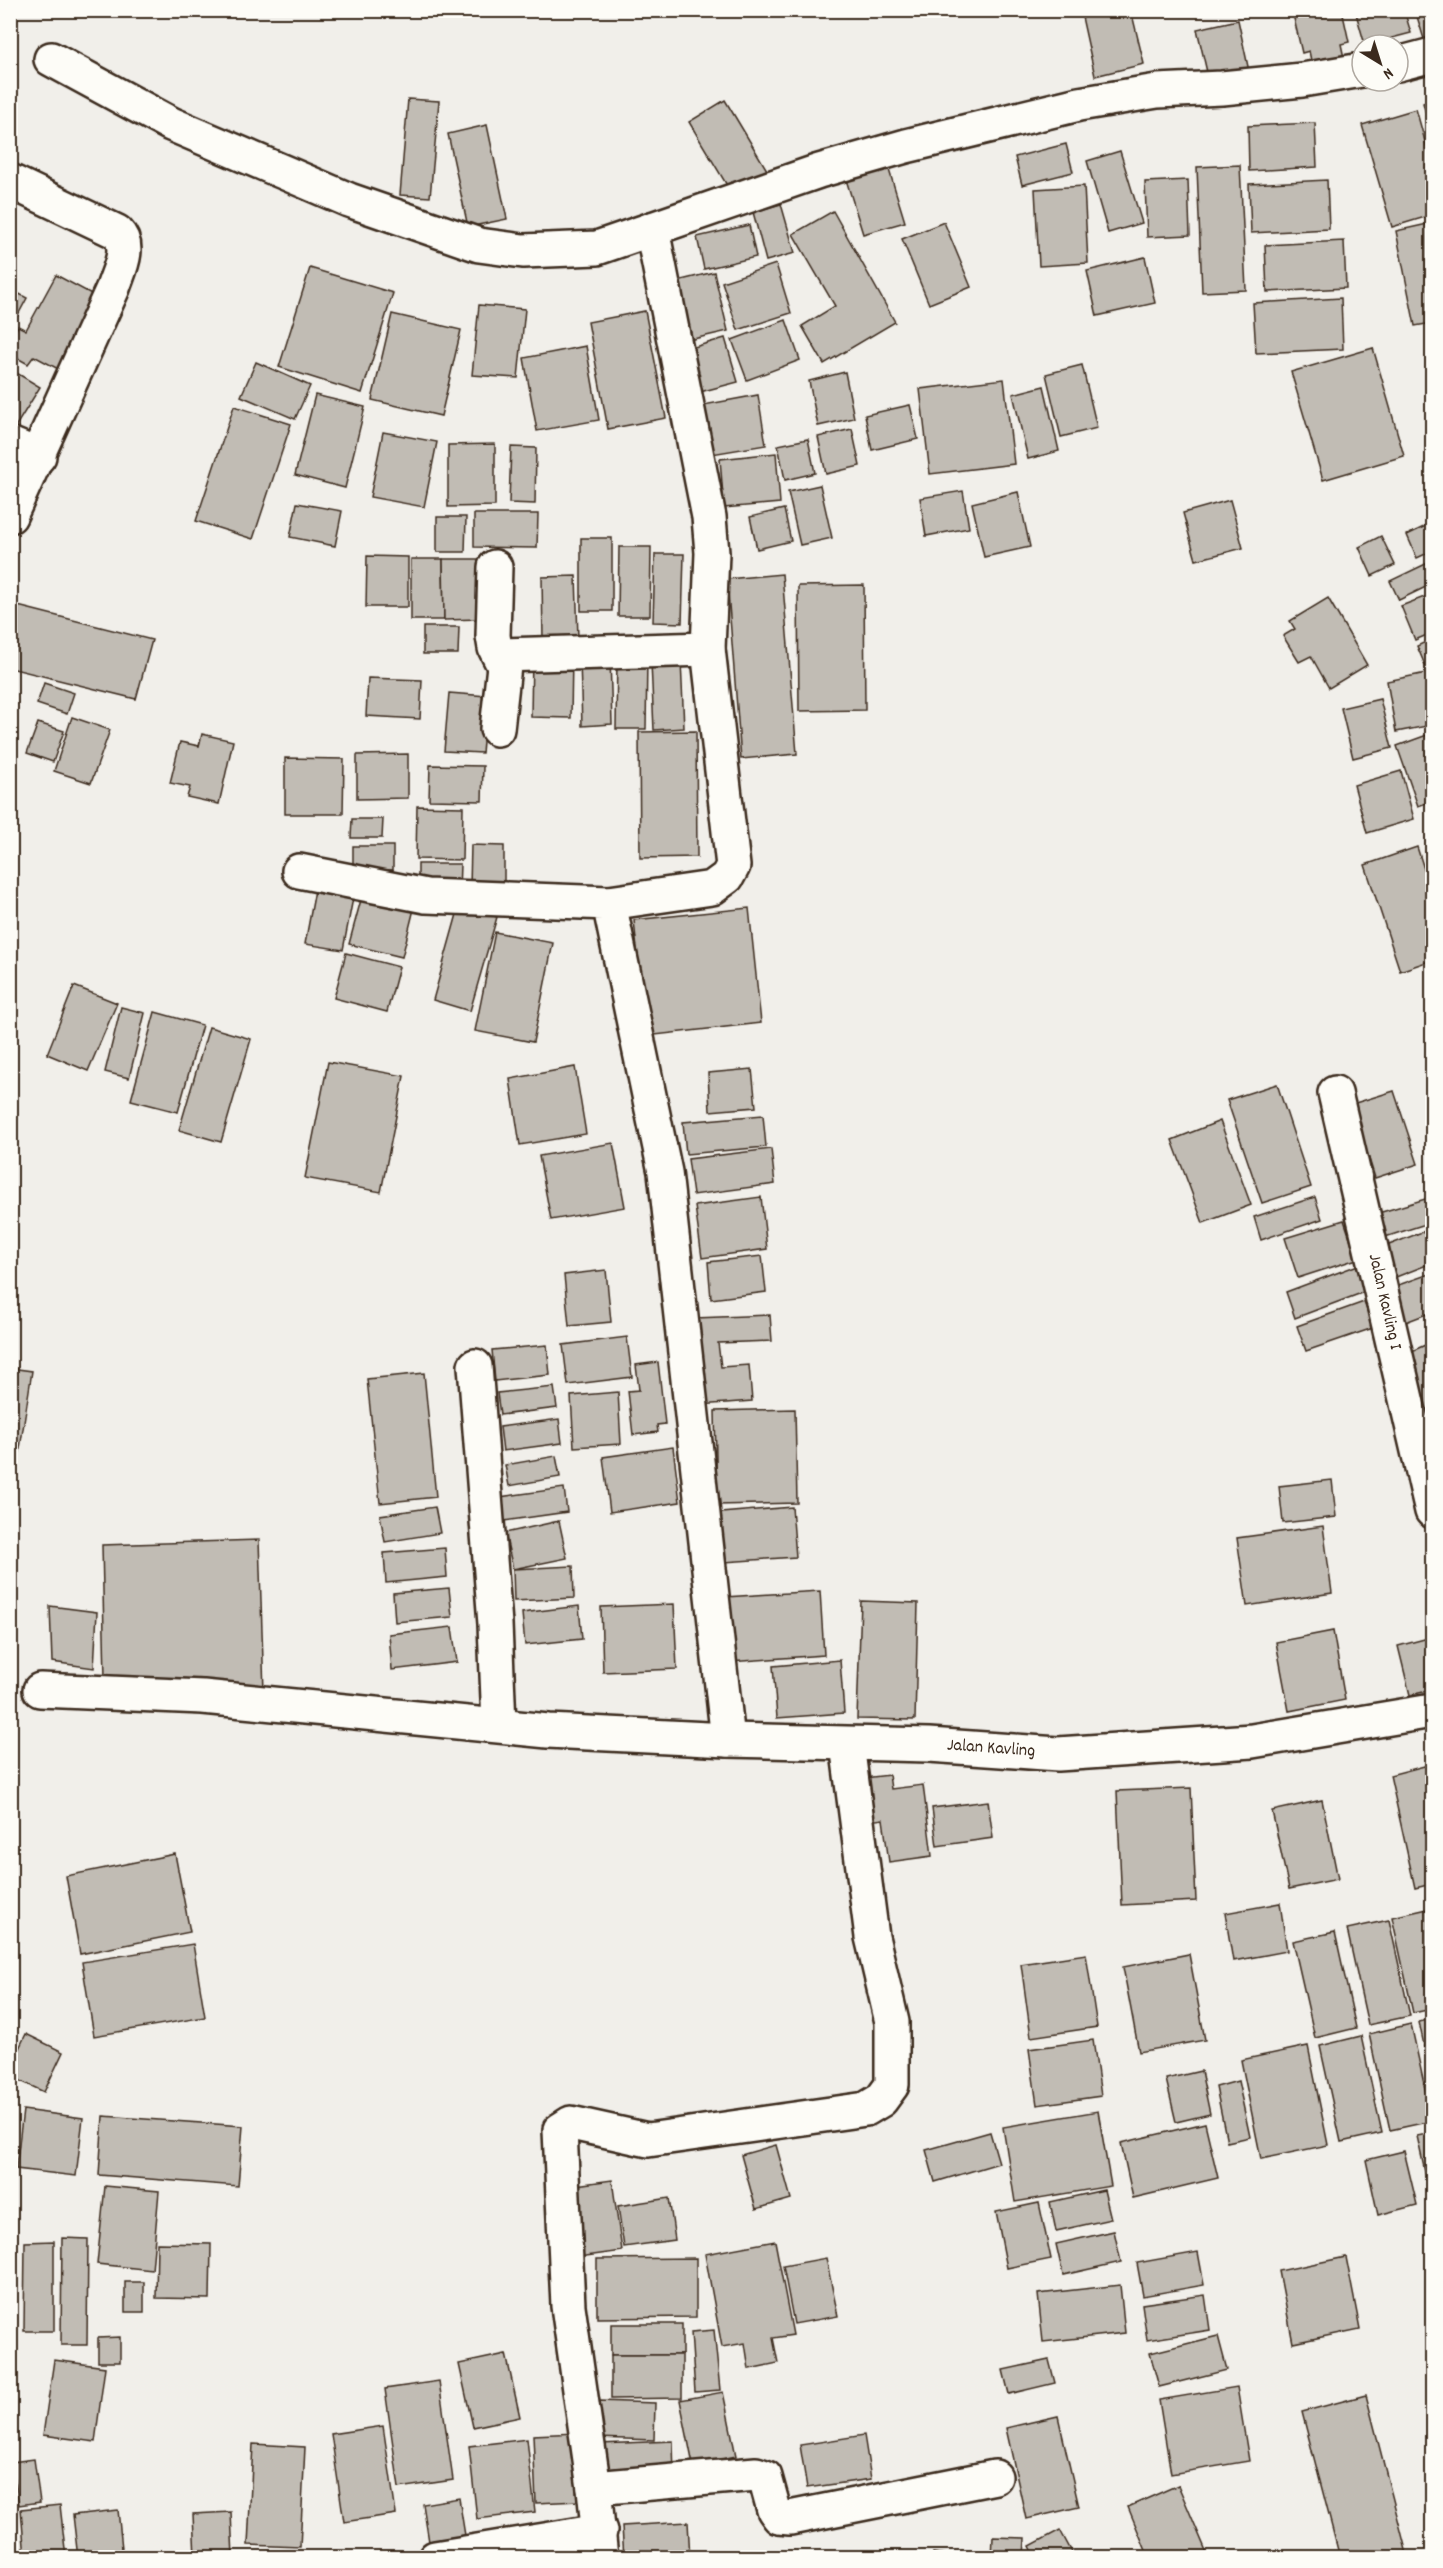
<svg xmlns="http://www.w3.org/2000/svg" width="1443" height="2568" font-family="Dekko,sans-serif">
  <rect width="100%" height="100%" fill="#f1efea"/>
  <filter id="ink" filterUnits="userSpaceOnUse"><feTurbulence type="fractalNoise" baseFrequency=".0167" numOctaves="2"/><feDisplacementMap in="SourceGraphic" scale="12" xChannelSelector="R" yChannelSelector="G"/><feConvolveMatrix kernelMatrix="1 2 1 2 8 2 1 2 1" color-interpolation-filters="sRGB"/></filter>
  <g filter="url(#ink)">
    <g fill="#c1bcb4" stroke="#3b2a1e" stroke-width="1.5">
      <path d="M1110,10h21l13,54 -49,12 -13,-59z"/>
      <path d="M1292,10h50l7,32 -8,2 5,23 -32,8 -5,-24 -7,2z"/>
      <path d="M1355,10h49l7,23 -46,12z"/>
      <path d="M1415,10h17v41l-4,1z"/>
      <path d="M1238,20l12,56 -40,9 -13,-56z"/>
      <path d="M408,99l31,2 -9,96 -30,-2z"/>
      <path d="M725,100l42,70 -36,22 -42,-70z"/>
      <path d="M1432,100v35l-9,-32z"/>
      <path d="M1416,109l16,57v49l-40,12 -30,-102z"/>
      <path d="M1315,123l2,44 -68,4 -1,-45z"/>
      <path d="M487,125l20,94 -39,8 -20,-93z"/>
      <path d="M1066,144l7,28 -51,13 -7,-28z"/>
      <path d="M1120,151l22,72 -34,10 -21,-72z"/>
      <path d="M886,160l19,62 -42,12 -19,-61z"/>
      <path d="M1240,165l6,125 -44,2 -5,-125z"/>
      <path d="M1188,180l2,55 -43,2 -2,-55z"/>
      <path d="M1327,180l2,49 -78,4 -2,-49z"/>
      <path d="M1084,186l4,77 -49,3 -4,-77z"/>
      <path d="M781,204l14,49 -29,8 -13,-49z"/>
      <path d="M833,211l62,111 -71,42 -22,-38 33,-20 -42,-72z"/>
      <path d="M944,222l27,65 -42,17 -27,-65z"/>
      <path d="M1432,223v100l-17,3 -19,-95z"/>
      <path d="M749,225l7,32 -52,12 -7,-32z"/>
      <path d="M1344,241l2,47 -79,4 -2,-47z"/>
      <path d="M1145,257l10,46 -58,13 -10,-45z"/>
      <path d="M776,264l15,49 -53,17 -16,-48z"/>
      <path d="M310,268l83,25 -31,100 -83,-26z"/>
      <path d="M714,272l14,59 -48,11 -15,-58z"/>
      <path d="M56,275l45,24 -39,72 -28,-15 -6,8 -18,-10v-14l8,-14 8,4z"/>
      <path d="M10,289l17,9 -17,32z"/>
      <path d="M1341,298l2,51 -87,4 -3,-50z"/>
      <path d="M479,305l46,4 -7,69 -46,-3z"/>
      <path d="M645,311l21,107 -58,11 -20,-107z"/>
      <path d="M392,314l69,16 -20,86 -69,-16z"/>
      <path d="M786,320l14,40 -53,20 -15,-40z"/>
      <path d="M725,338l13,44 -42,11 -12,-43z"/>
      <path d="M586,346l13,74 -62,11 -13,-73z"/>
      <path d="M1373,348l31,108 -81,24 -32,-108z"/>
      <path d="M256,362l54,24 -15,33 -54,-23z"/>
      <path d="M1082,365l15,63 -36,9 -15,-63z"/>
      <path d="M10,369l30,18 -26,42 -4,-2z"/>
      <path d="M845,372l9,46 -36,8 -9,-45z"/>
      <path d="M1004,379l10,85 -84,10 -10,-85z"/>
      <path d="M1044,386l15,65 -31,8 -15,-65z"/>
      <path d="M315,395l50,12 -20,81 -50,-13z"/>
      <path d="M758,395l8,50 -60,10 -8,-49z"/>
      <path d="M910,405l8,34 -46,11 -7,-35z"/>
      <path d="M234,406l57,18 -38,115 -57,-18z"/>
      <path d="M852,429l8,37 -34,8 -8,-37z"/>
      <path d="M383,432l54,10 -13,65 -54,-10z"/>
      <path d="M808,439l7,34 -30,7 -7,-35z"/>
      <path d="M495,444v62l-47,1v-62z"/>
      <path d="M511,447l25,1 -1,56 -26,-1z"/>
      <path d="M776,453l4,50 -56,5 -4,-49z"/>
      <path d="M820,485l12,53 -32,7 -12,-53z"/>
      <path d="M963,491l6,37 -43,8 -6,-38z"/>
      <path d="M1018,492l12,55 -46,10 -12,-54z"/>
      <path d="M1230,500l13,48 -47,12 -13,-47z"/>
      <path d="M297,503l45,8 -7,35 -45,-9z"/>
      <path d="M784,509l7,32 -34,8 -7,-32z"/>
      <path d="M474,514h64l-1,34 -63,-1z"/>
      <path d="M437,517h29l-1,35h-28z"/>
      <path d="M1432,523v28l-15,7 -10,-23z"/>
      <path d="M1381,536l14,29 -23,11 -13,-29z"/>
      <rect x="581" y="538" width="31" height="73"/>
      <path d="M619,547h32l-1,69h-32z"/>
      <path d="M655,554h29l-2,69 -29,-1z"/>
      <path d="M367,556l41,1v50h-42z"/>
      <path d="M411,559h32l1,61h-33z"/>
      <path d="M443,559h36l1,60 -36,1z"/>
      <path d="M1432,561v23l-33,16 -9,-19z"/>
      <path d="M782,574l15,180 -56,5 -14,-180z"/>
      <path d="M576,576l2,63 -35,1 -1,-63z"/>
      <path d="M864,585l1,125 -66,1 -1,-125z"/>
      <path d="M1432,594v39l-17,7 -14,-34z"/>
      <path d="M1328,598l39,67 -38,23 -18,-32 -12,6 -16,-26 12,-7 -5,-8z"/>
      <path d="M10,604l142,36 -16,59 -126,-31z"/>
      <path d="M423,627h36l-1,27h-35z"/>
      <path d="M1432,639v23l-7,3 -8,-19z"/>
      <path d="M532,655h40l-1,63 -40,-1z"/>
      <path d="M610,658l2,66 -30,2 -2,-67z"/>
      <path d="M617,658h30l-1,71h-30z"/>
      <path d="M681,661l3,67 -30,2 -3,-68z"/>
      <path d="M1431,672l1,53 -36,7 -9,-51z"/>
      <path d="M368,678l54,2 -2,39 -54,-3z"/>
      <path d="M44,683l30,10 -7,21 -30,-10z"/>
      <path d="M449,693l38,3 -5,57 -38,-2z"/>
      <path d="M1380,699l12,49 -39,10 -12,-50z"/>
      <path d="M72,717l38,13 -19,53 -37,-12z"/>
      <path d="M38,723l26,8 -11,31 -26,-9z"/>
      <path d="M696,731l1,126 -57,1 -1,-126z"/>
      <path d="M202,734l31,7 -14,63 -32,-7 3,-10 -20,-4 10,-41 19,4z"/>
      <path d="M1427,735l5,17v49l-14,5 -21,-60z"/>
      <path d="M408,754v44l-51,1v-44z"/>
      <path d="M285,758l59,1 -1,55h-58z"/>
      <path d="M430,765l53,1 -1,35 -53,-1z"/>
      <path d="M1401,771l13,48 -47,14 -13,-48z"/>
      <path d="M417,806l46,1 -1,53 -46,-1z"/>
      <path d="M352,819h31l-1,19h-31z"/>
      <path d="M471,845l33,1v42h-34z"/>
      <path d="M353,846h40v24l-40,-1z"/>
      <path d="M1417,847l15,47v66l-32,11 -35,-106z"/>
      <path d="M418,864h42l-1,27h-41z"/>
      <path d="M315,890l38,8 -10,52 -38,-6z"/>
      <path d="M362,896l52,13 -12,48 -53,-13z"/>
      <path d="M459,907l38,10 -27,94 -37,-11z"/>
      <path d="M749,908l12,115 -115,13 -12,-116z"/>
      <path d="M495,932l58,11 -20,99 -58,-11z"/>
      <path d="M346,953l53,14 -12,45 -53,-14z"/>
      <path d="M74,986l43,17 -29,68 -41,-17z"/>
      <path d="M121,1007l24,6 -16,65 -24,-6z"/>
      <path d="M155,1012l47,13 -24,87 -47,-12z"/>
      <path d="M209,1027l42,12 -30,103 -42,-12z"/>
      <path d="M328,1062l76,14 -23,116 -76,-14z"/>
      <path d="M575,1067l11,67 -66,11 -10,-66z"/>
      <path d="M752,1069l4,38 -46,4 -2,-38z"/>
      <path d="M1277,1084l34,103 -49,16 -35,-103z"/>
      <path d="M1394,1091l24,73 -43,14 -23,-74z"/>
      <path d="M763,1115l3,32 -80,7 -3,-32z"/>
      <path d="M1220,1121l31,84 -48,18 -31,-83z"/>
      <path d="M613,1143l12,64 -74,13 -12,-64z"/>
      <path d="M771,1149l4,35 -82,11 -5,-36z"/>
      <path d="M761,1197l6,52 -65,9 -7,-52z"/>
      <path d="M1315,1197l7,22 -61,21 -7,-23z"/>
      <path d="M1432,1197v25l-50,16 -7,-24z"/>
      <path d="M1344,1220l13,39 -59,19 -13,-40z"/>
      <path d="M1432,1228v35l-36,14 -12,-30z"/>
      <path d="M762,1256l4,36 -55,7 -3,-37z"/>
      <path d="M1358,1265l9,26 -72,27 -9,-26z"/>
      <path d="M606,1270l5,52 -42,4 -5,-51z"/>
      <path d="M1432,1273v39l-29,11 -13,-35z"/>
      <path d="M1364,1302l9,26 -67,23 -9,-25z"/>
      <path d="M770,1315l2,26 -54,2 3,24 28,-2 3,36 -52,4 -5,-87z"/>
      <path d="M627,1337l5,40 -64,8 -5,-40z"/>
      <path d="M1432,1342v71l-4,2 -25,-60z"/>
      <path d="M547,1345l3,30 -55,6 -3,-31z"/>
      <path d="M658,1362l7,62 -8,1 1,7 -25,3 -5,-44 11,-1 -3,-25z"/>
      <path d="M10,1368l22,3 -13,84 -9,-1z"/>
      <path d="M424,1373l12,124 -56,6 -13,-124z"/>
      <path d="M554,1387l3,21 -57,7 -3,-22z"/>
      <path d="M618,1392l3,52 -47,3 -3,-51z"/>
      <path d="M795,1409l2,94 -80,2 -2,-94z"/>
      <path d="M559,1419l3,24 -59,8 -3,-24z"/>
      <path d="M673,1447l7,55 -70,10 -7,-55z"/>
      <path d="M556,1456l4,21 -51,9 -4,-21z"/>
      <path d="M10,1464l7,1 -7,49z"/>
      <path d="M1332,1480l4,37 -53,6 -4,-37z"/>
      <path d="M564,1488l3,24 -63,9 -4,-24z"/>
      <path d="M435,1507l5,26 -55,9 -5,-27z"/>
      <path d="M792,1507l4,50 -72,5 -3,-49z"/>
      <path d="M559,1521l8,37 -54,11 -8,-36z"/>
      <path d="M1323,1526l9,67 -85,13 -10,-68z"/>
      <path d="M259,1540l5,152 -159,-13 -3,-134z"/>
      <path d="M445,1548l2,29 -61,6 -2,-30z"/>
      <path d="M573,1566l1,32 -60,3 -1,-32z"/>
      <path d="M449,1588l3,29 -57,5 -2,-29z"/>
      <path d="M820,1591l4,64 -95,7 -4,-65z"/>
      <path d="M861,1601l57,2 -3,117 -58,-1z"/>
      <path d="M674,1604l3,65 -74,3 -2,-65z"/>
      <path d="M50,1606l47,6 -3,56 -42,-6z"/>
      <path d="M579,1606l3,33 -57,6 -3,-32z"/>
      <path d="M452,1627l5,35 -65,8 -3,-36z"/>
      <path d="M1333,1631l12,69 -56,11 -13,-69z"/>
      <path d="M1432,1637v53l-22,5 -12,-49z"/>
      <path d="M840,1660l4,53 -67,5 -4,-52z"/>
      <path d="M1432,1764v120l-17,4 -25,-113z"/>
      <path d="M889,1775l2,14 32,-4 9,71 -43,6 -6,-43 -21,3 -6,-43z"/>
      <path d="M1191,1788l5,113 -74,4 -5,-114z"/>
      <path d="M1322,1800l16,79 -49,10 -17,-78z"/>
      <path d="M988,1801l5,37 -56,8 -5,-38z"/>
      <path d="M175,1854l15,78 -110,22 -14,-78z"/>
      <path d="M1280,1903l7,48 -54,10 -8,-48z"/>
      <path d="M1432,1908v101l-19,4 -21,-96z"/>
      <path d="M1389,1920l21,96 -42,9 -21,-96z"/>
      <path d="M1335,1932l21,96 -41,10 -22,-97z"/>
      <path d="M193,1944l12,73 -111,19 -12,-74z"/>
      <path d="M1086,1954l11,73 -66,10 -10,-73z"/>
      <path d="M1189,1954l16,86 -66,12 -16,-85z"/>
      <path d="M1432,2019v63l-13,-60z"/>
      <path d="M1411,2024l21,97 -42,9 -21,-96z"/>
      <path d="M26,2034l37,18 -19,40 -34,-16v-9z"/>
      <path d="M1361,2036l21,97 -41,9 -21,-96z"/>
      <path d="M1093,2040l8,56 -64,9 -8,-56z"/>
      <path d="M1308,2046l20,99 -67,14 -20,-99z"/>
      <path d="M1201,2071l9,43 -34,8 -10,-43z"/>
      <path d="M1238,2081l12,56 -23,5 -11,-55z"/>
      <path d="M23,2110l60,8 -7,58 -60,-7z"/>
      <path d="M1098,2111l13,75 -96,16 -12,-75z"/>
      <path d="M103,2116l140,10 -5,60 -139,-11z"/>
      <path d="M1205,2123l13,55 -85,20 -12,-55z"/>
      <path d="M990,2132l9,31 -64,19 -9,-32z"/>
      <path d="M1432,2133v57h-3l-12,-54z"/>
      <path d="M776,2145l15,54 -35,10 -15,-54z"/>
      <path d="M1404,2151l13,54 -39,10 -12,-55z"/>
      <path d="M612,2180l10,71 -43,6 -10,-71z"/>
      <path d="M105,2186l54,5 -7,79 -55,-6z"/>
      <path d="M1104,2190l7,29 -55,12 -6,-29z"/>
      <path d="M669,2198l6,42 -51,7 -6,-41z"/>
      <path d="M1039,2203l12,56 -44,9 -11,-56z"/>
      <path d="M1114,2231l7,31 -58,13 -7,-31z"/>
      <path d="M62,2238l26,1 -1,106h-26z"/>
      <path d="M10,2241h7l-7,67z"/>
      <path d="M54,2241v90h-30l1,-89z"/>
      <path d="M775,2241l18,94 -20,3 5,25 -29,6 -4,-26 -23,4 -17,-93z"/>
      <path d="M157,2243l54,1 -1,55 -54,-1z"/>
      <path d="M1198,2252l6,33 -61,11 -6,-33z"/>
      <path d="M1346,2257l14,72 -67,14 -14,-72z"/>
      <path d="M696,2258v59l-99,1v-59z"/>
      <path d="M826,2258l12,58 -44,8 -11,-58z"/>
      <rect x="125" y="2282" width="19" height="30"/>
      <path d="M1120,2285l5,48 -82,9 -5,-48z"/>
      <path d="M1205,2295l5,35 -63,10 -5,-36z"/>
      <rect x="611" y="2324" width="71" height="31"/>
      <path d="M714,2330l6,60 -25,2 -4,-60z"/>
      <path d="M1218,2336l9,34 -68,17 -9,-34z"/>
      <path d="M120,2337v25h-22v-24z"/>
      <path d="M506,2354l14,63 -47,10 -14,-63z"/>
      <path d="M611,2355h71v43l-71,1z"/>
      <path d="M54,2360l51,7 -10,75 -52,-7z"/>
      <path d="M1049,2360l6,23 -46,11 -6,-24z"/>
      <path d="M439,2381l14,99 -54,8 -14,-99z"/>
      <path d="M1237,2387l12,74 -78,13 -12,-74z"/>
      <path d="M723,2392l13,64 -43,9 -13,-65z"/>
      <path d="M1366,2395l42,163h-68l-38,-146z"/>
      <path d="M599,2401l56,2 -1,37 -57,-2z"/>
      <path d="M1058,2416l21,91 -53,12 -20,-91z"/>
      <path d="M383,2426l13,88 -52,8 -13,-88z"/>
      <path d="M577,2433l2,68 -43,2 -3,-68z"/>
      <path d="M864,2435l7,44 -64,9 -7,-43z"/>
      <path d="M527,2439l8,73 -58,7 -8,-73z"/>
      <path d="M673,2441l1,37 -73,2 -2,-36z"/>
      <path d="M253,2444l52,3 -5,100 -52,-2z"/>
      <path d="M34,2459l6,43 -21,3 -7,-43z"/>
      <path d="M1178,2485l31,73h-60l-21,-51z"/>
      <path d="M459,2498l7,44 -36,6 -7,-44z"/>
      <path d="M60,2505l6,53h-41l-4,-49z"/>
      <path d="M118,2510l5,48h-45l-5,-43z"/>
      <path d="M231,2512l2,46h-38l-2,-44z"/>
      <path d="M688,2522l2,36h-66l-2,-32z"/>
      <path d="M1060,2530l15,28h-39l-6,-12z"/>
      <path d="M993,2537l32,1 -1,20h-32z"/>
      <path d="M933,2553l37,5h-38z"/>
    </g>
    <g fill="none" stroke-linecap="round" stroke-linejoin="round">
      <defs>
        <g id="minor">
          <path d="M51,59l120,65 178,76 130,45 44,6 74,-3 55,-19"/>
          <path d="M1398,64l34,-9"/>
          <path d="M10,181l107,51c15,15 2,38 -4,56l-103,228"/>
          <path d="M10,444l29,12"/>
          <path d="M495,567l-2,69 2,12 9,18 -7,63"/>
          <path d="M499,655l209,-6"/>
          <path d="M299,871l127,25 183,7 56,269 63,568"/>
          <path d="M609,903l103,-15 15,-11 6,-11 -25,-217 4,-96 -3,-36 -57,-288 167,-58 87,-25 173,-42 78,-13 65,-3 80,-8 60,-10"/>
          <path d="M1335,1093l97,418"/>
          <path d="M475,1366l20,258 4,101"/>
          <path d="M40,1690l163,7 345,34 180,9 201,5 129,9 194,-13 180,-30"/>
          <path d="M594,2488l162,-14 9,3 9,33 5,7 11,1 205,-41"/>
          <path d="M435,2558l165,-27"/>
          <path d="M601,2558l-7,-70 -26,-182 -8,-176 11,-7 77,17 218,-31 15,-9 11,-15v-63l-20,-85 -25,-193"/>
        </g>
      </defs>
      <use href="#minor" stroke="#3b2a1e" stroke-width="38"/>
      <use href="#minor" stroke="#fdfcf7" stroke-width="33"/>
    </g>
  </g>
  <g text-anchor="middle" dominant-baseline="central" stroke-width="4.5" stroke-linejoin="round" paint-order="stroke">
    <g font-size="18" fill="#3b2a1e" stroke="#fdfcf7">
      <text transform="translate(1384 1302) rotate(77)">Jalan Kavling I</text>
      <text transform="translate(991 1749) rotate(4)">Jalan Kavling</text>
    </g>
  </g>
  <rect width="1443" height="2568" fill="none" stroke="#fdfcf7" stroke-width="36"/>
  <rect x="18" y="18" width="1407" height="2532" fill="none" stroke="#3b2a1e" stroke-width="2" filter="url(#ink)"/>
  <g transform="translate(1380 63) rotate(142)"><circle r="28" fill="#fdfcf7" stroke="#afa8a0" stroke-width="1.5"/>
  <path d="M0-4.5L10 22L0 15L-10 22Z" fill="#3b2a1e"/>
  <text y="-9" font-size="16" font-weight="bold" text-anchor="middle" fill="#3b2a1e">N</text>
  </g>
</svg>
